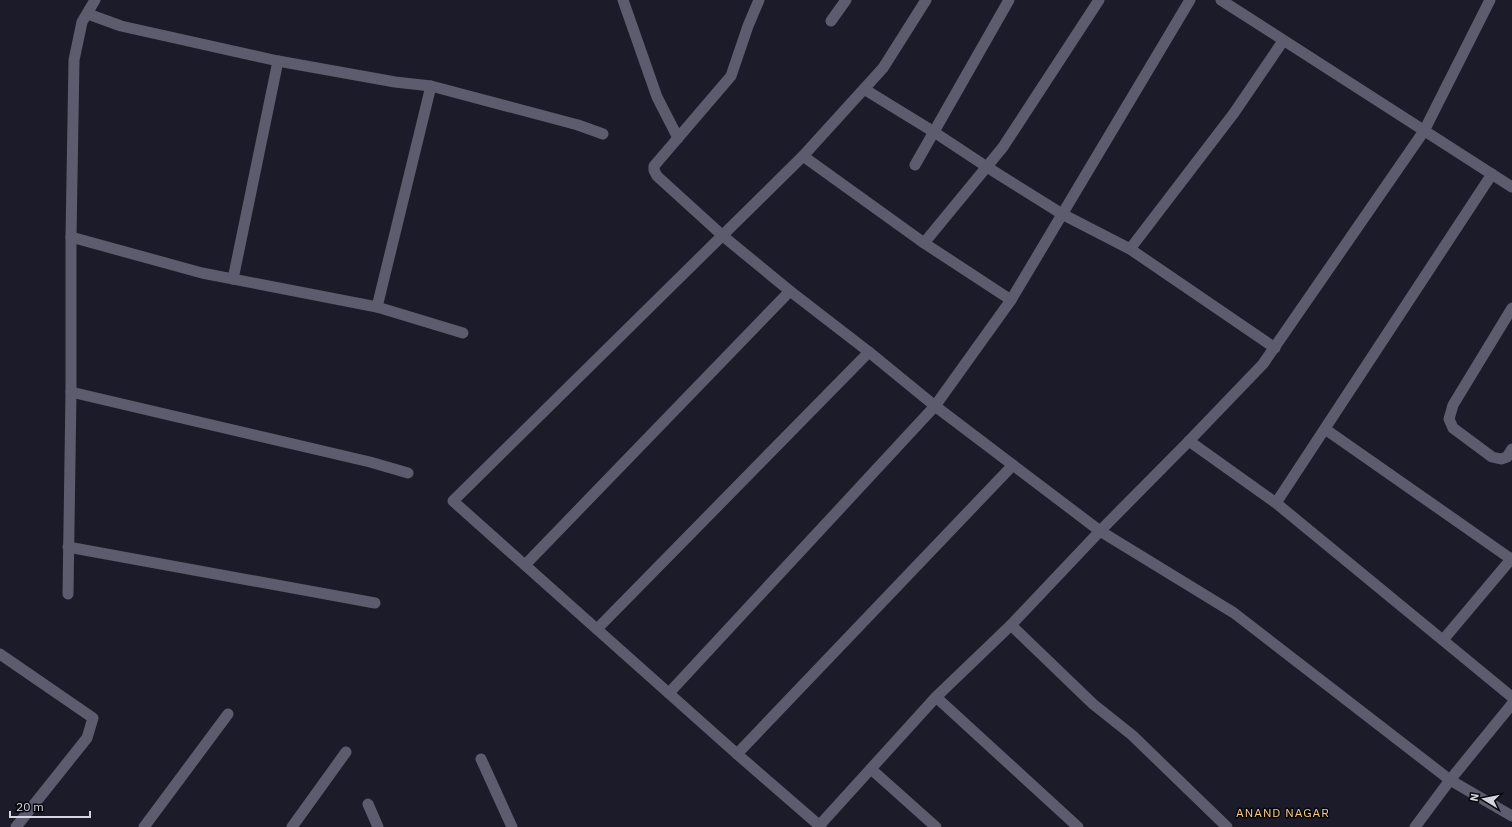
<svg xmlns="http://www.w3.org/2000/svg" width="1512" height="827" font-family="'IBM Plex Sans',sans-serif">
  <rect width="100%" height="100%" fill="#1c1b2a"/>
  <g fill="none" stroke-linecap="round" stroke-linejoin="round">
    <g stroke="#5d5c6e" stroke-width="11">
      <path d="M623,0l34,97 21,41"/>
      <path d="M759,0l-11,26 -17,50 -77,90v4l3,6 66,60 67,55 79,61 66,54 165,125 134,82 216,167 62,36"/>
      <path d="M926,0l-43,68 -80,88 121,87 87,57 179,-300"/>
      <path d="M1221,0l291,187"/>
      <path d="M88,14l33,12 157,35 117,21 36,4 147,39 25,9"/>
      <path d="M831,21l15,-21"/>
      <path d="M864,89l70,43 53,35 75,47 68,35 145,99"/>
      <path d="M803,156l-350,345 284,253 84,73"/>
      <path d="M915,165l94,-165"/>
      <path d="M71,237l131,36 175,34 86,26"/>
      <path d="M924,243l79,-96 96,-147"/>
      <path d="M1130,249l104,-136 49,-72"/>
      <path d="M233,279l45,-218"/>
      <path d="M377,307l54,-221"/>
      <path d="M1512,308l-59,97 -4,14 4,9 39,29 9,2 6,-2 5,-8"/>
      <path d="M71,392l299,70 38,11"/>
      <path d="M1325,429l186,130"/>
      <path d="M1189,441l87,62 236,194"/>
      <path d="M1276,503l216,-329"/>
      <path d="M68,547l307,56"/>
      <path d="M525,565l265,-274"/>
      <path d="M68,594l3,-202v-155l3,-177 8,-38 13,-22"/>
      <path d="M1011,625l82,79 39,31 95,92"/>
      <path d="M597,629l272,-277"/>
      <path d="M1443,640l69,-82"/>
      <path d="M0,654l93,64 -6,20 -71,89"/>
      <path d="M669,693l266,-287 76,-106"/>
      <path d="M936,697l142,130"/>
      <path d="M737,754l276,-289"/>
      <path d="M481,759l31,68"/>
      <path d="M871,769l65,58"/>
      <path d="M368,804l10,23"/>
      <path d="M144,827l84,-113"/>
      <path d="M292,827l54,-75"/>
      <path d="M818,827l118,-130 75,-72 89,-94 89,-90 74,-77 161,-233 66,-131"/>
      <path d="M1415,827l35,-47 62,-76"/>
    </g>
  </g>
  <g text-anchor="middle" dominant-baseline="central" stroke-width="3" stroke-linejoin="round" paint-order="stroke">
    <g font-size="12" letter-spacing="1" fill="#f8cb86" stroke="#07070d">
      <text x="1283" y="812">ANAND NAGAR</text>
    </g>
  </g>
  <g transform="translate(1484 799) rotate(280)" stroke="#07070d" stroke-width="3" paint-order="stroke">
  <path d="M0-3L7 15L0 10L-7 15Z" fill="#d5d5df"/>
  <text y="-6" font-size="11" font-weight="bold" text-anchor="middle" fill="#d5d5df">N</text>
  </g>
  <path d="M10 811v6h80v-6" fill="none" stroke="#d5d5df" stroke-width="2"/>
  <text x="16" y="811" font-size="12" fill="#d5d5df" stroke="#07070d" stroke-width="3" paint-order="stroke">20 m</text>
</svg>
